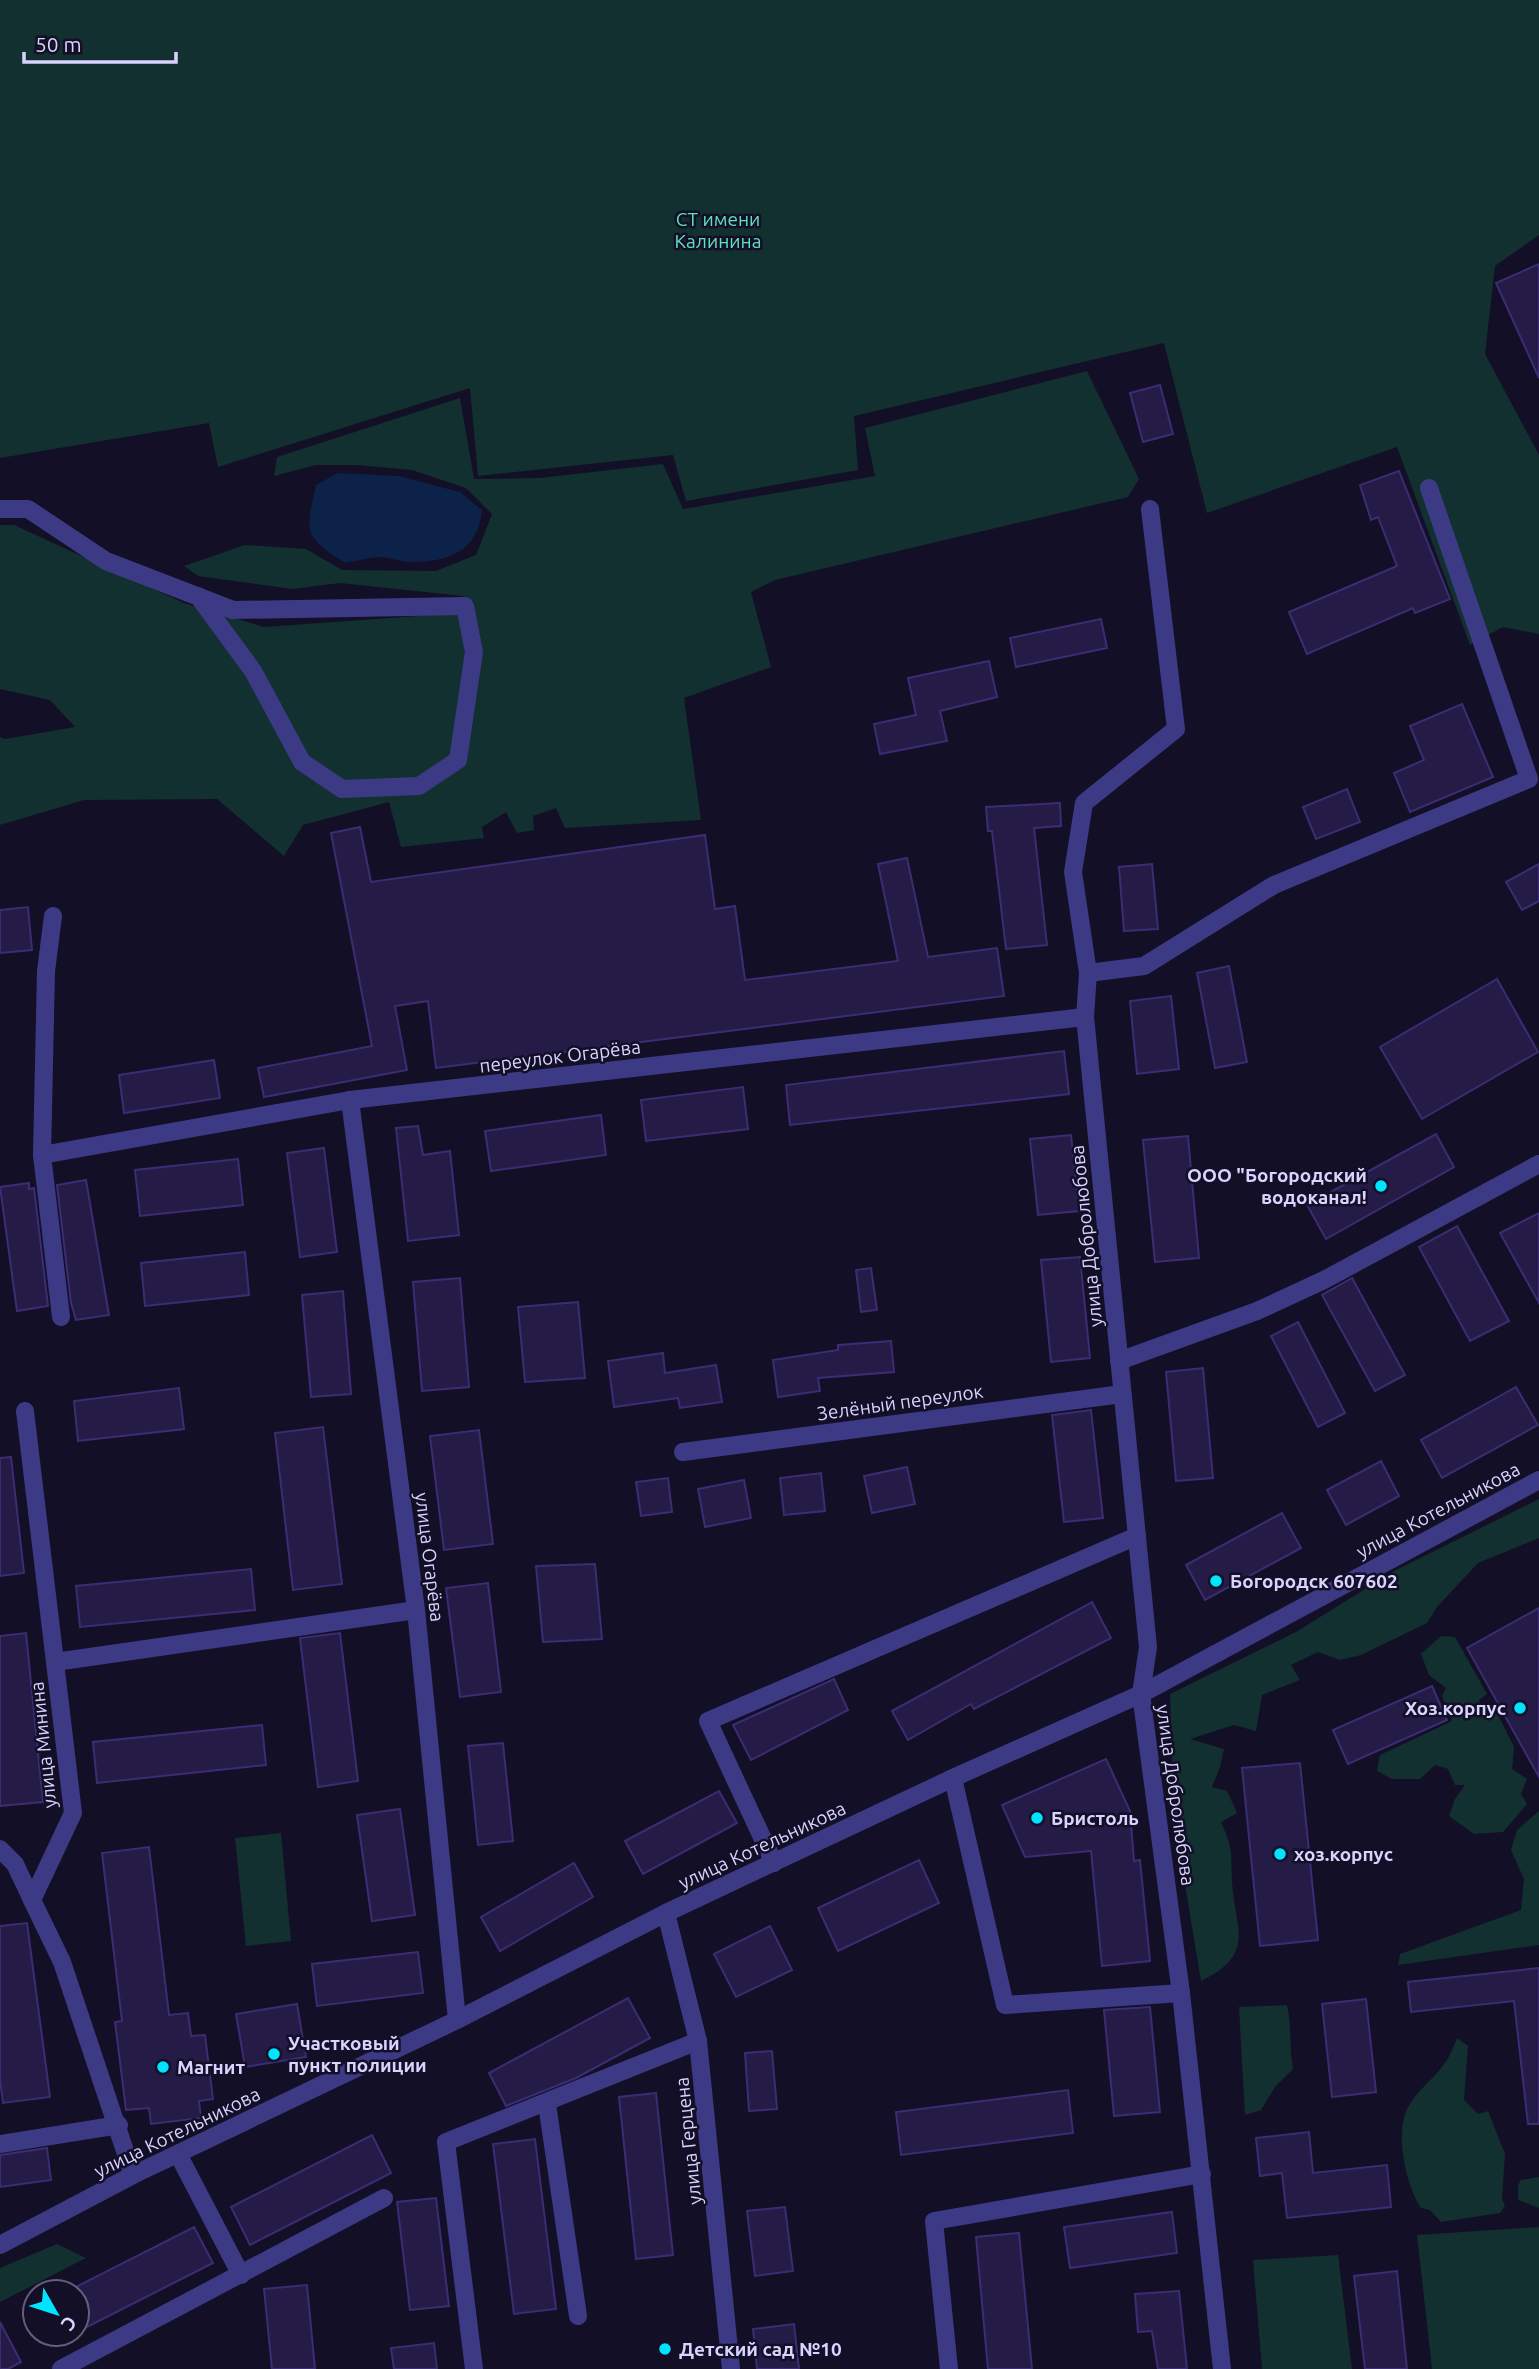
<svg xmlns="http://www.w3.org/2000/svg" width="1539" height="2369" font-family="Ubuntu,sans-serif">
  <rect width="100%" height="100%" fill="#130f26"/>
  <g fill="#12302f">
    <path d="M0,0h1539v235l-44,31 -10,88 54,101v179l-36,-7 -33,18 -73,-198 -190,66 -43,-170 -310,73 4,54 -172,31 -13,-46 -195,21 -8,-88 -252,79 -9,-44 -209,35z"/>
    <path d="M1087,371l52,108 -11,18 -353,83 -24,12 20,75 -87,31 17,122 -136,8 -9,-20 -23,8 1,14 -17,3 -11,-21 -24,15 2,11 -83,9 -12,-45 -86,23 -19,31 -67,-57 -133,1 -84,25v-88l5,2 70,-12 -25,-27 -50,-11v-164h14l170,78 80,24 196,-14 14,-11 -11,-6 -123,-13 -47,6 -95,-13 -14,-10 61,-21 61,4 36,21 94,1 40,-16 16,-41 -26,-26 -54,-18 -56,-5h-40l-42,11 3,-19 183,-59 14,81 66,-1 123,-14 20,45 192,-33 -10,-48z"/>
    <path d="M1539,1499v39l-61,25 -41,44 -10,16 -66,32 -21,5 -22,-8 -27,13 9,15 -38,15 -6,36 -22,-6 -44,14 34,10 -4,18 -8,20 15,4 10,22 -16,9c12,27 10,30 11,58 2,48 26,73 -31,101l-27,-163 -4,-124 126,-62 98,-61z"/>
    <path d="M1441,1636l14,1 32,57 -8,6 3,8 15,5 17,34 -2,22 15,10 -6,15 6,10 -24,28 -29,2 -25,-18 6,-17 10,-14h-10l-7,-16 -13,-4 -15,14h-28l-15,-8 3,-16 72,-34 -10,-25 4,-8 -17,-13 -8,-21z"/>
    <path d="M1539,1811v134l-141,20 2,-11 121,-44 3,-31 -13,-29 6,-20z"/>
    <path d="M281,1833l10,108 -45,5 -11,-108z"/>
    <path d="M1287,2005c5,22 2,42 6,64l-18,18 -14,23 -16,5 -6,-108z"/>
    <path d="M1457,2038l11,8 -4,54 14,14 10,-3 17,43 -3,45 3,7 -5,7 -59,9 -11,-12 -9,-2c-15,-22 -26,-74 -14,-99 8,-16 24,-28 35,-42 7,-8 11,-19 15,-29z"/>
    <path d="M1539,2177v31l-21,-8v-15l3,-5z"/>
    <path d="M1539,2227v142h-107l-15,-134z"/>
    <path d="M57,2244l29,14 -86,44v-34z"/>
    <path d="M1338,2255l14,114h-90l-9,-109z"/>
  </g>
  <path fill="#0c2248" d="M338,473l61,3 61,16 22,18c-4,41 -33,52 -71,52 -11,0 -22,-6 -33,-5 -11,1 -22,4 -33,6 -43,-28 -39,-30 -29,-78z"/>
  <g fill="#241b47" stroke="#3b2d73" stroke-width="2">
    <path d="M1539,264v114l-43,-95z"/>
    <path d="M1160,385l13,49 -30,8 -13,-49z"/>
    <path d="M1399,471l51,128 -35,14 -2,-5 -106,46 -18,-42 108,-46 -19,-49 -7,3 -11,-35z"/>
    <path d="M1101,619l6,29 -91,19 -6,-29z"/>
    <path d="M989,661l8,36 -57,14 7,30 -67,13 -6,-30 42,-9 -8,-37z"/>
    <path d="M1462,704l31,73 -83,35 -16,-39 30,-13 -14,-34z"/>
    <path d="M1347,789l13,33 -44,17 -13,-32z"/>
    <path d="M1060,803l1,23 -27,2 13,117 -41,4 -14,-118h-4l-2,-24z"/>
    <path d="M360,827l11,55 334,-47 10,74 20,-3 10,74 153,-19 -20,-97 29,-6 21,99 69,-9 7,48 -568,72 -8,-67 -33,5 12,64 -143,27 -6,-29 114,-22 -41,-213z"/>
    <path d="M1152,864l6,65 -34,2 -5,-64z"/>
    <path d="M1539,864v37l-17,9 -16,-28z"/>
    <path d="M28,907l4,43 -32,3v-43z"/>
    <path d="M1229,966l18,96 -32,6 -18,-95z"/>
    <path d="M1497,979l41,73 -116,67 -42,-72z"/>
    <path d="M1171,996l8,73 -42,5 -7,-73z"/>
    <path d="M1064,1051l5,43 -279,31 -4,-40z"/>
    <path d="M214,1060l6,38 -96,15 -5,-38z"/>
    <path d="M743,1087l5,42 -102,12 -5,-41z"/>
    <path d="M601,1115l5,40 -115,16 -6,-40z"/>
    <path d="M418,1126l5,29 27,-4 9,84 -51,6 -12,-113z"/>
    <path d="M1436,1134l18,33 -128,72 -19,-34z"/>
    <path d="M1071,1135l8,76 -41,4 -8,-76z"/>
    <path d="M1188,1136l11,122 -44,4 -12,-122z"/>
    <path d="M324,1148l13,104 -37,5 -13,-104z"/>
    <path d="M238,1159l5,46 -103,11 -5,-46z"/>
    <path d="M86,1180l23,135 -33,5 -5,-17 -14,-118z"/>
    <path d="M29,1183v6l5,-1 14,118 -31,5 -17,-124z"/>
    <path d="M1539,1213v90l-39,-70z"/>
    <path d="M1457,1226l52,95 -39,20 -51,-94z"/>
    <path d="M245,1252l4,43 -104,11 -4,-43z"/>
    <path d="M1080,1257l10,101 -39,4 -10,-102z"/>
    <path d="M871,1268l6,42 -16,2 -5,-42z"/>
    <path d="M460,1278l9,109 -47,4 -9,-109z"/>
    <path d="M1352,1278l53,97 -30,16 -53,-96z"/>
    <path d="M343,1291l8,103 -40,3 -9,-102z"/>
    <path d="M578,1302l7,76 -60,4 -7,-75z"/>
    <path d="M1298,1322l47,91 -27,14 -47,-91z"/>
    <path d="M891,1341l3,31 -76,6 2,13 -42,6 -5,-37 65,-10v-5z"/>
    <path d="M663,1353l2,20 51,-8 6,37 -42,6 -2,-10 -64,9 -6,-46z"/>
    <path d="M1203,1368l10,110 -37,3 -10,-109z"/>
    <path d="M1516,1387l22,38 -96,53 -21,-38z"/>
    <path d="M179,1388l5,41 -106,12 -4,-40z"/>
    <path d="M1091,1410l12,108 -39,4 -12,-107z"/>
    <path d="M323,1427l19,157 -49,6 -18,-157z"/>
    <path d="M479,1430l14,114 -49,6 -14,-114z"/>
    <path d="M11,1457l13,116 -24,3v-118z"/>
    <path d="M1381,1461l18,35 -53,29 -19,-35z"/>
    <path d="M907,1467l8,37 -43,9 -8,-37z"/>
    <path d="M821,1473l4,38 -41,4 -4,-37z"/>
    <path d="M668,1478l4,34 -31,4 -5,-34z"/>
    <path d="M744,1480l7,38 -46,9 -7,-38z"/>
    <path d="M1282,1513l19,35 -96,52 -19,-35z"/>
    <path d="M595,1564l7,75 -59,3 -7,-76z"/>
    <path d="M251,1569l4,41 -175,17 -4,-41z"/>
    <path d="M488,1583l13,109 -41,5 -14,-109z"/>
    <path d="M1092,1602l19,36 -137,71 -3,-5 -63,36 -16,-29z"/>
    <path d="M1539,1608v169l-72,-129z"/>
    <path d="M26,1633l17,169 -43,4v-170z"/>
    <path d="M340,1633l18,148 -40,6 -18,-149z"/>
    <path d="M834,1679l14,31 -97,50 -18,-35z"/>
    <path d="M1432,1686l15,34 -99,44 -15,-34z"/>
    <path d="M262,1725l4,40 -169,18 -4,-41z"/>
    <path d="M503,1743l10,98 -35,4 -10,-99z"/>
    <path d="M1106,1759l24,52 4,50 6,-1 10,101 -48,5 -11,-115 -66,6 -23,-52z"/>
    <path d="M1300,1763l18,177 -58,6 -18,-178z"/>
    <path d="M719,1791l18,32 -94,51 -18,-33z"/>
    <path d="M400,1809l15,106 -43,6 -15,-106z"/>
    <path d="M149,1847l20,168 19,-2 3,23 14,-1 8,64 -14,2 2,17 -50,6 -2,-16 -23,2 -11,-88 7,-1 -20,-168z"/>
    <path d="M919,1860l20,43 -101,48 -20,-43z"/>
    <path d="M574,1863l19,34 -93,54 -19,-34z"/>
    <path d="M27,1923l23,174 -47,6 -3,-24v-153z"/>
    <path d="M770,1926l22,44 -56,27 -22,-43z"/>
    <path d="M418,1952l5,41 -106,13 -5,-42z"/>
    <path d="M1539,1968v156h-11l-14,-123 -103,11 -3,-30z"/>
    <path d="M628,1998l22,40 -74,40 -70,28 -17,-33z"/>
    <path d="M1366,1999l10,93 -44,5 -10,-93z"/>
    <path d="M297,2004l9,53 -61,10 -9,-53z"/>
    <path d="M1150,2007l10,105 -46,4 -10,-106z"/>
    <path d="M772,2051l5,58 -28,2 -4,-58z"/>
    <path d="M1068,2090l5,43 -172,22 -5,-43z"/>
    <path d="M656,2093l17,162 -37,4 -17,-162z"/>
    <path d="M1309,2132l4,41 74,-8 4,42 -104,11 -5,-45 -22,3 -4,-38z"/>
    <path d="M372,2135l19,38 -141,72 -19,-38z"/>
    <path d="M535,2139l21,170 -42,5 -21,-170z"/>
    <path d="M47,2148l4,32 -51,7v-32z"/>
    <path d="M436,2198l13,108 -39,4 -13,-108z"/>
    <path d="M785,2207l8,64 -38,5 -8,-65z"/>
    <path d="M1172,2212l5,41 -107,15 -6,-41z"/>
    <path d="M194,2227l19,36 -136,69v-40h-11z"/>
    <path d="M1019,2233l13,136h-44l-12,-132z"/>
    <path d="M1397,2271l10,98h-42l-11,-93z"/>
    <path d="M307,2285l8,84h-43l-8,-80z"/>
    <path d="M1179,2291l8,78h-29l-6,-38 -14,1 -3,-38z"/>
    <path d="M0,2322l21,40 -13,7h-8z"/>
    <path d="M794,2324l5,45h-42l-4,-40z"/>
    <path d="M434,2343l3,26h-43l-3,-21z"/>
  </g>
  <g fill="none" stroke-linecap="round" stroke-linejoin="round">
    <g stroke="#3d3a85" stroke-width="18">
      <path d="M0,509h28l78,52 127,49 232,-4 9,46 -16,108 -39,26 -77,3 -40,-27 -49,-91 -55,-75"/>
      <path d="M1150,509l26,220 -92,74 -11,69 15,101 -3,44 63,630 -7,47 40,299 41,376"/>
      <path d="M53,916l-7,55 -4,184 19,162"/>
      <path d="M1088,973l56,-7 130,-81 255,-106 -100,-291"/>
      <path d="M350,1100l66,510 41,410"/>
      <path d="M42,1155l308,-55 735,-83"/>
      <path d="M1119,1361l138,-50 67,-31 215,-116"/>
      <path d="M25,1411l48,402 -41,87 30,62 71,213"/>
      <path d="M683,1452l439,-58"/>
      <path d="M55,1662l361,-52"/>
      <path d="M953,1778l52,227 176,-12"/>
      <path d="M0,1849l15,15 17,36"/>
      <path d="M774,1863l-66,-142 429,-185"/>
      <path d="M666,1913l32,128 33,328"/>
      <path d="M547,2104l31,212"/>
      <path d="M0,2144l119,-19"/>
      <path d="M178,2154l63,121"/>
      <path d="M0,2245l133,-70 324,-155 209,-107 287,-135 188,-84 398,-214"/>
      <path d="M61,2369l323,-171"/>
      <path d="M474,2369l-28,-227 252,-101"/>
      <path d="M949,2369l-15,-148 268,-47"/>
    </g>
  </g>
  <g fill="#00e5ff" stroke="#130f26" stroke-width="2.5">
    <circle cx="1381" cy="1186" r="7"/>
    <circle cx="1216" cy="1581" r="7"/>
    <circle cx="1520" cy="1708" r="7"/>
    <circle cx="1037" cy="1818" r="7"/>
    <circle cx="1280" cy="1854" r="7"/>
    <circle cx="274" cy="2054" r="7"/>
    <circle cx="163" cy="2067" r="7"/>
    <circle cx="665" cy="2349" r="7"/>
  </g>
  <g text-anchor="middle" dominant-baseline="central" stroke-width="5" stroke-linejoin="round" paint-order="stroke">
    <g font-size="19" fill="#5fe0c0" stroke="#130f26">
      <text x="718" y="219">СТ имени<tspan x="718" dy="22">Калинина</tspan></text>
    </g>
    <g font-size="19" fill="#d9d4ff" stroke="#130f26">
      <text transform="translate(560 1056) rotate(-7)">переулок Огарёва</text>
      <text transform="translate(1086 1236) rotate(-96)">улица Добролюбова</text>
      <text transform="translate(900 1402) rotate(-8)">Зелёный переулок</text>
      <text transform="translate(1438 1510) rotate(-28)">улица Котельникова</text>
      <text transform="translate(430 1557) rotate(83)">улица Огарёва</text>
      <text transform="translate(43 1745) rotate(-96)">улица Минина</text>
      <text transform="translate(1176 1795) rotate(82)">улица Добролюбова</text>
      <text transform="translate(762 1845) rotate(-25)">улица Котельникова</text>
      <text transform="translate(177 2132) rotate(-26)">улица Котельникова</text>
      <text transform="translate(688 2141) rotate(-96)">улица Герцена</text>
    </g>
    <g font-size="19" font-weight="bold" fill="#d9d4ff" stroke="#130f26" text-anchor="start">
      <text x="1367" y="1175" text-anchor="end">ООО "Богородский<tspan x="1367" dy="22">водоканал!</tspan></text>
      <text x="1230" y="1581">Богородск 607602</text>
      <text x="1506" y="1708" text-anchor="end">Хоз.корпус</text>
      <text x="1051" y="1818">Бристоль</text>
      <text x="1294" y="1854">хоз.корпус</text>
      <text x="288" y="2043">Участковый<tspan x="288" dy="22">пункт полиции</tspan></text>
      <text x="177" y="2067">Магнит</text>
      <text x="679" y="2349">Детский сад №10</text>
    </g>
  </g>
  <g transform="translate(56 2313) rotate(129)"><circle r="33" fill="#130f26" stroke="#625e7d" stroke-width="2"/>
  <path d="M0-5L12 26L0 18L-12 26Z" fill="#00e5ff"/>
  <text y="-10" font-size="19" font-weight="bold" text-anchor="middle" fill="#d9d4ff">С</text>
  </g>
  <path d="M24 52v10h152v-10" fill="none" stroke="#d9d4ff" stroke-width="3.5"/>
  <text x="35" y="52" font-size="21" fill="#d9d4ff" stroke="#130f26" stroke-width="5" paint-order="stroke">50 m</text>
</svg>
